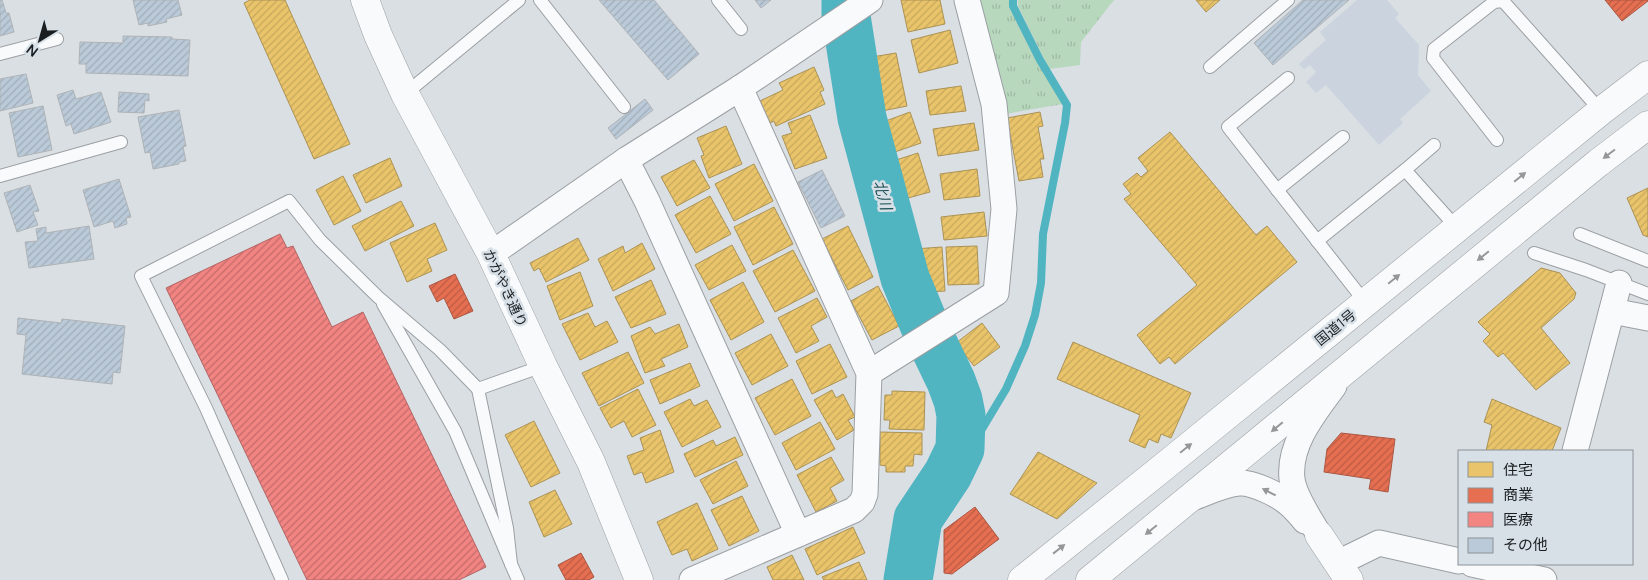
<svg xmlns="http://www.w3.org/2000/svg" width="1648" height="580" font-family="Manrope,'Noto Sans JP',sans-serif">
  <defs>
    <pattern id="park-tufts" width="24" height="20" patternUnits="userSpaceOnUse" patternTransform="scale(1.25)"><rect width="24" height="20" fill="#b7d8bd"/><path d="M3 7l-1-3M5 7V3M7 7l1-3M15 17l-1-3M17 17v-4M19 17l1-3" fill="none" stroke="#9db9a2"/></pattern>
    <pattern id="homes-hatch" width="6" height="6" patternUnits="userSpaceOnUse" patternTransform="scale(1.25)"><rect width="6" height="6" fill="#e9c46a"/><path d="M-1 1l2-2M0 6l6-6M5 7l2-2" fill="none" stroke="#c7a85c"/></pattern>
    <pattern id="shops-hatch" width="6" height="6" patternUnits="userSpaceOnUse" patternTransform="scale(1.25)"><rect width="6" height="6" fill="#e76f51"/><path d="M-1 1l2-2M0 6l6-6M5 7l2-2" fill="none" stroke="#ba5b43"/></pattern>
    <pattern id="health-hatch" width="6" height="6" patternUnits="userSpaceOnUse" patternTransform="scale(1.25)"><rect width="6" height="6" fill="#f28482"/><path d="M-1 1l2-2M0 6l6-6M5 7l2-2" fill="none" stroke="#c36b6a"/></pattern>
    <pattern id="building-hatch" width="6" height="6" patternUnits="userSpaceOnUse" patternTransform="scale(1.25)"><rect width="6" height="6" fill="#bbcad8"/><path d="M-1 1l2-2M0 6l6-6M5 7l2-2" fill="none" stroke="#a0adb9"/></pattern>
  </defs>
  <rect width="100%" height="100%" fill="#dadfe4"/>
  <path fill="#cbd4de" d="M1357,0h30l12,14 -4,4 24,27 -1,30 13,16 -31,28 3,4 -24,22 -53,-60 -10,8 -10,-11 10,-10 -6,-7 -6,4 -5,-5 27,-24 -6,-8z"/>
  <g fill="url(#park-tufts)">
    <path d="M978,0h34l-1,7 26,55 26,42 -58,10z"/>
    <path d="M1018,0h96l-33,42 -1,23 -31,4 -31,-63z"/>
  </g>
  <g fill="url(#homes-hatch)" stroke="#ab9254">
    <path d="M250,0h35l65,144 -36,15 -70,-156z"/>
    <path d="M901,0h39l5,24 -37,8z"/>
    <path d="M1196,0h24l-14,12z"/>
    <path d="M950,30l8,33 -39,10 -8,-33z"/>
    <path d="M896,53l11,53 -30,6 -11,-54z"/>
    <path d="M814,67l10,23 -4,2 5,12 -49,22 -2,-5 -4,2 -10,-22 23,-11 -4,-7z"/>
    <path d="M961,86l5,25 -36,4 -4,-24z"/>
    <path d="M910,112l11,31 -35,12 -11,-30z"/>
    <path d="M1040,112l3,14 -5,1 6,32h-4l3,18 -24,4 -12,-63z"/>
    <path d="M810,115l17,43 -32,11 -13,-33 10,-3 -4,-10z"/>
    <path d="M974,123l5,27 -41,6 -5,-27z"/>
    <path d="M726,126l16,38 -33,14 -8,-22 3,-1 -7,-17z"/>
    <path d="M1170,132l86,103 11,-9 30,36 -122,102 -6,-7 -9,7 -23,-29 60,-50 -73,-86 7,-5 -8,-10 14,-11 4,4 7,-6 -10,-13z"/>
    <path d="M918,153l12,39 -22,6 -12,-38z"/>
    <path d="M390,158l12,28 -36,17 -13,-28z"/>
    <path d="M694,160l16,28 -33,18 -16,-29z"/>
    <path d="M754,164l19,37 -39,20 -19,-37z"/>
    <path d="M977,169l3,27 -36,4 -4,-26z"/>
    <path d="M343,176l18,35 -27,14 -18,-35z"/>
    <path d="M1648,188v49l-5,-2 -16,-37z"/>
    <path d="M710,196l21,38 -35,19 -21,-38z"/>
    <path d="M401,201l13,25 -49,25 -13,-25z"/>
    <path d="M774,207l19,37 -40,21 -19,-38z"/>
    <path d="M984,212l3,24 -43,4 -3,-23z"/>
    <path d="M435,223l12,27 -20,9 5,12 -25,11 -17,-39z"/>
    <path d="M848,226l25,51 -25,13 -26,-51z"/>
    <path d="M578,238l11,22 -43,22 -7,-14 -5,3 -4,-8z"/>
    <path d="M642,243l13,26 -42,22 -15,-32 25,-13 2,7z"/>
    <path d="M732,245l14,26 -37,19 -14,-25z"/>
    <path d="M977,246l2,38 -31,1 -2,-38z"/>
    <path d="M942,247l3,44 -15,1v-8h-6l-1,-10h-7l-2,-25z"/>
    <path d="M793,250l22,41 -40,21 -22,-41z"/>
    <path d="M1541,268l19,5 16,20 -2,6 -33,29 29,35 -34,27 -33,-37 -5,4 -15,-16 7,-7 -12,-12z"/>
    <path d="M580,272l13,34 -33,14 -13,-34z"/>
    <path d="M651,280l15,34 -35,14 -16,-31z"/>
    <path d="M743,282l21,40 -33,18 -21,-40z"/>
    <path d="M878,286l21,40 -27,14 -21,-39z"/>
    <path d="M817,298l10,19 -16,9 8,15 -23,12 -18,-35z"/>
    <path d="M588,313l7,14 12,-6 11,21 -38,18 -18,-36z"/>
    <path d="M982,323l18,24 -26,19 -18,-23z"/>
    <path d="M679,324l9,23 -27,12 4,7 -20,7 -14,-37 19,-9 5,7z"/>
    <path d="M771,334l17,32 -36,19 -17,-32z"/>
    <path d="M1073,342l118,51 -20,45 -10,-4 -3,9 -9,-4 -4,9 -16,-7 11,-26 -83,-36z"/>
    <path d="M830,344l17,33 -35,17 -16,-33z"/>
    <path d="M628,352l16,31 -45,23 -17,-33z"/>
    <path d="M690,363l10,23 -40,18 -10,-24z"/>
    <path d="M792,379l19,37 -36,19 -20,-37z"/>
    <path d="M638,389l18,36 -24,12 -8,-16 -13,7 -11,-20z"/>
    <path d="M832,390l4,8 7,-4 12,23 -7,3 6,10 -17,10 -23,-40z"/>
    <path d="M892,391l33,1 -1,38 -35,-1 1,-9h-6l1,-25h7z"/>
    <path d="M690,399l4,7 13,-6 14,27 -39,20 -18,-35z"/>
    <path d="M1492,399l69,29 -9,23h-66l6,-26 -8,-3z"/>
    <path d="M534,421l26,52 -29,14 -26,-52z"/>
    <path d="M820,422l15,27 -39,21 -14,-27z"/>
    <path d="M660,430l14,42 -28,11 -4,-11 -8,3 -7,-19 17,-6 -4,-12z"/>
    <path d="M880,432l42,1v22l-8,-1 -1,12h-8v6h-19v-6l-6,-1z"/>
    <path d="M735,437l8,18 -48,22 -11,-23 29,-14 3,6z"/>
    <path d="M1038,452l59,31 -40,36 -47,-25z"/>
    <path d="M831,457l13,23 -14,8 7,13 -21,11 -19,-37z"/>
    <path d="M736,461l12,25 -35,18 -13,-24z"/>
    <path d="M555,490l17,34 -28,13 -15,-35z"/>
    <path d="M742,496l17,35 -30,15 -18,-36z"/>
    <path d="M697,503l21,46 -26,12 -5,-12 -15,6 -15,-33z"/>
    <path d="M853,527l12,26 -48,22 -12,-26z"/>
    <path d="M792,555l12,25h-31l-6,-13z"/>
    <path d="M859,562l8,18h-43l-2,-3z"/>
  </g>
  <g fill="url(#shops-hatch)" stroke="#aa5743">
    <path d="M1605,0h43v1l-26,20z"/>
    <path d="M455,274l18,37 -19,8 -10,-21 -7,4 -8,-16z"/>
    <path d="M1341,433l54,6 -7,53 -19,-3 2,-10 -47,-7 3,-23z"/>
    <path d="M975,507l24,32 -47,35 -8,-1v-43z"/>
    <path d="M581,553l13,24 -5,3h-23l-8,-15z"/>
  </g>
  <path fill="url(#health-hatch)" stroke="#b26565" d="M280,234l7,14 6,-2 39,81 31,-15 123,255 -27,13h-152l-141,-292z"/>
  <g fill="none" stroke-linecap="round" stroke-linejoin="round">
    <path stroke="#50b4c1" stroke-width="8" d="M960,449l19,-15 27,-45 19,-43 10,-31 6,-32 2,-49 22,-111 2,-18 -27,-45 -27,-54v-6"/>
    <path stroke="#50b4c1" stroke-width="49" d="M846,0v16l16,102 43,160 21,51 25,52 7,19 3,15 -1,34 -12,25 -30,45 -10,61"/>
  </g>
  <g fill="url(#building-hatch)" stroke="#afb3b6">
    <path d="M0,0h2l4,13h3l5,19 -14,4z"/>
    <path d="M133,0h45l4,15 -16,4 1,3 -19,4v-3l-9,2z"/>
    <path d="M599,0h55l45,54 -31,26z"/>
    <path d="M755,0h16l-10,8z"/>
    <path d="M1303,0h46l-76,65 -19,-22z"/>
    <path d="M123,36l49,1v2l18,1 -2,36 -102,-3v-9h-7l1,-22 43,1z"/>
    <path d="M26,74l7,29 -33,8v-32z"/>
    <path d="M73,90l3,9 25,-7 10,30 -37,12 -3,-10 -5,2 -9,-31z"/>
    <path d="M119,92l30,2v7l-4,-1 -1,13 -26,-1z"/>
    <path d="M645,99l8,11 -37,29 -8,-11z"/>
    <path d="M43,106l9,44 -34,7 -9,-44z"/>
    <path d="M179,110l7,36 -3,1 3,14 -7,1v2l-26,5 -3,-17 -5,1 -7,-36z"/>
    <path d="M822,170l23,46 -24,12 -23,-46z"/>
    <path d="M119,179l12,38 -5,1 1,6 -12,4 -2,-7 -19,6 -11,-37z"/>
    <path d="M30,185l9,26 -6,1 5,13 -21,7 -13,-39z"/>
    <path d="M89,226l5,33 -65,9 -4,-26 13,-1 -2,-12 10,-2v6z"/>
    <path d="M18,318l43,5 1,-4 63,7 -5,47 -7,-1 -1,12 -90,-10 4,-39 -9,-1z"/>
  </g>
  <g fill="none" stroke-linecap="round" stroke-linejoin="round">
    <defs>
      <g id="lane">
        <path d="M540,0l84,107"/>
        <path d="M718,0l23,29"/>
        <path d="M0,54l57,-15"/>
        <path d="M1210,67l78,-67"/>
        <path d="M1288,78l-60,49 137,175"/>
        <path d="M405,94l114,-94"/>
        <path d="M1497,140l-64,-82 1,-9 60,-47 9,-1 98,110"/>
        <path d="M1434,145l-29,25 52,58"/>
        <path d="M0,176l121,-34"/>
        <path d="M1277,190l66,-53"/>
        <path d="M1580,234l68,27"/>
        <path d="M1317,241l88,-71"/>
        <path d="M1534,253l52,17 62,24"/>
        <path d="M383,304l72,127 56,133"/>
        <path d="M478,389l29,139 4,36 7,16"/>
        <path d="M282,580l-76,-172 -65,-132 148,-75 31,39 58,57 62,53 38,39 65,-23"/>
      </g>
      <g id="street">
        <path d="M626,160l21,41 151,333"/>
        <path d="M491,254l135,-94 114,-72 130,-88"/>
        <path d="M1612,311l36,7"/>
        <path d="M869,373l127,-80 8,-84 -10,-105 -27,-104"/>
        <path d="M1575,451l44,-168"/>
        <path d="M1195,497c14,-5 29,-13 44,-14 14,-1 40,12 50,21 6,5 11,11 16,17"/>
        <path d="M1319,535c-8,-15 -25,-38 -27,-56 -4,-35 23,-67 42,-93"/>
        <path d="M1338,563l41,-20 80,18"/>
        <path d="M1472,564l72,16"/>
        <path d="M692,580l162,-70 8,-8 3,-8 4,-121 -129,-285"/>
      </g>
      <g id="secondary">
        <path d="M365,0l13,35 27,59 86,160 52,112 48,96 48,118"/>
        <path d="M1319,535l30,45"/>
      </g>
      <g id="highway">
        <path d="M1022,580l134,-107 445,-362 47,-36"/>
        <path d="M1090,580l508,-417 50,-38"/>
      </g>
    </defs>
    <use href="#lane" stroke="#9b9fa3" stroke-width="14"/>
    <use href="#street" stroke="#9b9fa3" stroke-width="27"/>
    <use href="#secondary" stroke="#9b9fa3" stroke-width="29"/>
    <use href="#highway" stroke="#9b9fa3" stroke-width="29"/>
    <use href="#lane" stroke="#f9fafb" stroke-width="12"/>
    <use href="#street" stroke="#f9fafb" stroke-width="25"/>
    <use href="#secondary" stroke="#f9fafb" stroke-width="28"/>
    <use href="#highway" stroke="#f9fafb" stroke-width="28"/>
  </g>
  <defs><path id="oneway-solid" d="M-6-.8H1V-3.2L6.5 0L1 3.2V.8H-6Z" transform="scale(1.25)"/></defs>
  <g fill="#959799">
    <use href="#oneway-solid" transform="translate(1609 154) rotate(143)"/>
    <use href="#oneway-solid" transform="translate(1520 177) rotate(-39)"/>
    <use href="#oneway-solid" transform="translate(1483 256) rotate(141)"/>
    <use href="#oneway-solid" transform="translate(1394 279) rotate(-39)"/>
    <use href="#oneway-solid" transform="translate(1277 427) rotate(140)"/>
    <use href="#oneway-solid" transform="translate(1186 448) rotate(-39)"/>
    <use href="#oneway-solid" transform="translate(1269 492) rotate(-153)"/>
    <use href="#oneway-solid" transform="translate(1151 530) rotate(141)"/>
    <use href="#oneway-solid" transform="translate(1059 549) rotate(-38)"/>
  </g>
  <g text-anchor="middle" dominant-baseline="central" stroke-width="5" stroke-linejoin="round" paint-order="stroke">
    <g font-size="14" fill="#1b1e21" stroke="#d7e0e7">
      <text transform="translate(506 288) rotate(65)">かがやき通り</text>
      <text transform="translate(1335 327) rotate(-39)">国道1号</text>
    </g>
    <g font-size="15" font-style="italic" fill="#174c53" stroke="#d7e0e7">
      <text transform="translate(883 195) rotate(75)">北川</text>
    </g>
  </g>
  <rect x="1458" y="450" width="175" height="115" fill="#d7e0e7" stroke="#8c9298"/>
  <rect x="1468" y="462" width="25" height="15" fill="#e9c46a" stroke="#8c9298"/>
  <text x="1503" y="475" font-size="15" fill="#1b1e21">住宅</text>
  <rect x="1468" y="488" width="25" height="15" fill="#e76f51" stroke="#8c9298"/>
  <text x="1503" y="500" font-size="15" fill="#1b1e21">商業</text>
  <rect x="1468" y="512" width="25" height="15" fill="#f28482" stroke="#8c9298"/>
  <text x="1503" y="525" font-size="15" fill="#1b1e21">医療</text>
  <rect x="1468" y="538" width="25" height="15" fill="#bbcad8" stroke="#8c9298"/>
  <text x="1503" y="550" font-size="15" fill="#1b1e21">その他</text>
  <g transform="translate(40 40) rotate(217)" stroke="#d7e0e7" stroke-width="4" paint-order="stroke">
  <path d="M0-4L9 19L0 12L-9 19Z" fill="#1b1e21"/>
  <text y="-8" font-size="14" font-weight="bold" text-anchor="middle" fill="#1b1e21">N</text>
  </g>
</svg>
